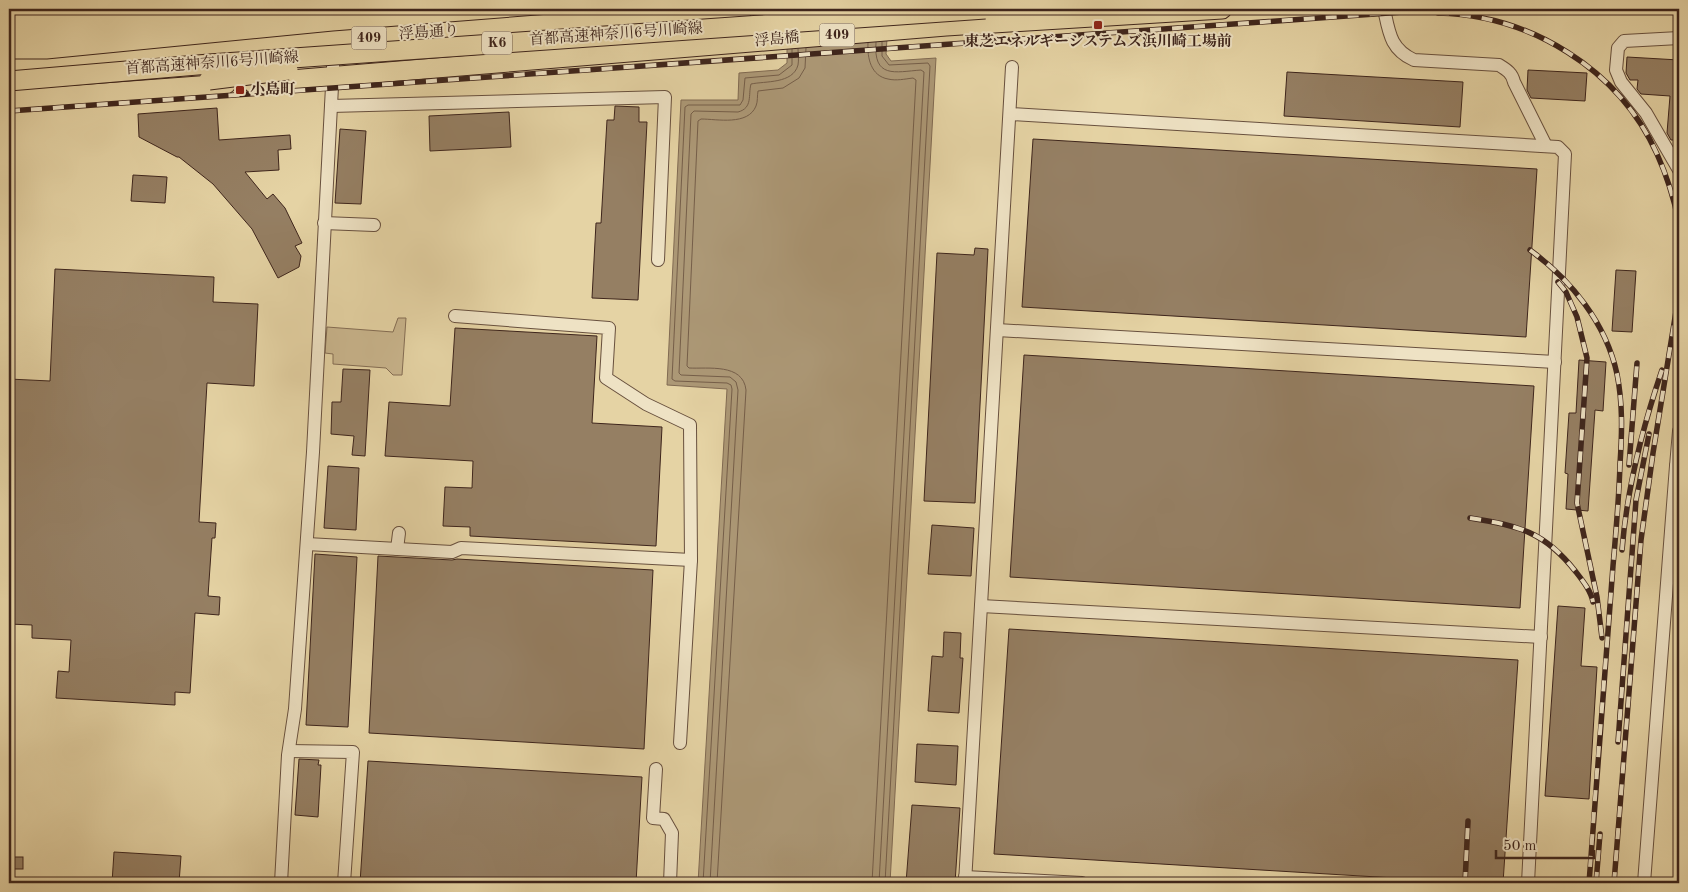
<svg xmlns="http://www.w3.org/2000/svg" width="1688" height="892" font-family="'Old Standard TT','Noto Serif JP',serif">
  <rect width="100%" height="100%" fill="#e5d3a4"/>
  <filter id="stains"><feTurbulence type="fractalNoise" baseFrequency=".004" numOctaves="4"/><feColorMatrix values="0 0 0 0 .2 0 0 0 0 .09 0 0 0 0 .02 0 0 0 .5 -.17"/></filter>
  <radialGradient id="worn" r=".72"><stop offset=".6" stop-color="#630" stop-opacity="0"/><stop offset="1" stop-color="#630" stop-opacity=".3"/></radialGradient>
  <path fill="#c9b58d" stroke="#846d54" d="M398,318h8l-4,57h-9l-7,-7 -53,-4v-10l-8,-1 2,-26 66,5z"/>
  <path fill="#ac9876" stroke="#806a52" d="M787,9h102l-3,45 5,7 45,-3 -46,825h-192l29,-494 -60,-4 14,-285h57l1,-27 39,-3 9,-7z"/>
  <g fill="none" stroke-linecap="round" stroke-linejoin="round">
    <g stroke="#755e49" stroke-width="1">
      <path d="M876,42c-3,37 19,30 45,28l3,2 -45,811"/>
      <path d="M882,42v14l7,9 39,-2 2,3 -45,817"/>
      <path d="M868,43c-1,15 3,33 20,36 8,2 17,0 25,-1l3,2 -44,803"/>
      <path d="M703,883l29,-494 -1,-4 -4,-2 -52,-2 -3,-2 13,-272 3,-2h52l3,-5 2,-22 34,-3 13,-10v-16"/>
      <path d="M710,883l28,-493 -2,-8 -6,-5 -49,-2 -2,-2 12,-259 3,-3 44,1c15,-4 10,-17 13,-28 14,-3 42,0 47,-19 1,-5 0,-11 0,-16"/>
      <path d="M717,883l29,-493c-3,-27 -38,-21 -57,-22l-2,-2 11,-245 3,-2c16,0 47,7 55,-13 2,-5 1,-10 2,-15l25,-3 16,-10 6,-10 1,-20"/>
    </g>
  </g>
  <g fill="#957f63" stroke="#3e251c">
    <path d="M1627,57l52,3v80h-8l-4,-7 3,-37 -29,-2 -4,-5 1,-9h-8l-4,-7z"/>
    <path d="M1528,70l59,3 -2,28 -54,-3 -4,-8z"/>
    <path d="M1287,72l176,10 -3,45 -176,-11z"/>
    <path d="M615,106l24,1v15h8l-9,178 -46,-2 4,-75h5l6,-103h7z"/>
    <path d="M217,108l2,32 71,-5 1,14 -13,1 1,20 -34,2 22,27 6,-5 12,14 17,35 -7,3 6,10 -2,11 -21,11 -26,-49 -39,-45 -34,-27h-2l-38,-20 -1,-23z"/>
    <path d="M509,112l2,35 -81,4 -1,-35z"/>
    <path d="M340,129l26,2 -5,73 -26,-1z"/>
    <path d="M1033,139l504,30 -11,168 -504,-30z"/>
    <path d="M133,175l34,2 -2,26 -34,-2z"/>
    <path d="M975,248l13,1 -13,254 -51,-2 13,-248 37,2z"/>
    <path d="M55,269l159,8 -1,25 45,2 -4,82 -47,-3 -8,139 17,1 -1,15h-3l-4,58 12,1 -1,18 -24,-2 -5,80 -15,-1v13l-119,-7 2,-27 11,1 2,-32 -39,-2v-13l-23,-1v-245l41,2z"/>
    <path d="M1616,270l20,1 -4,61 -20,-1z"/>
    <path d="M455,328l142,8 -5,87 70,4 -6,119 -186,-10v-9l-27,-1 2,-39 27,1 1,-27 -88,-5 4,-54 61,4z"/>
    <path d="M1024,355l510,31 -14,222 -510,-31z"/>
    <path d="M1579,360l27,2 -3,49 -8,-1 -7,101 -22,-2 2,-35 -3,-1 4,-60h7z"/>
    <path d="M343,369l27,1 -5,86 -13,-1 2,-19 -23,-2 1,-32h9z"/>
    <path d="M328,466l31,2 -3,62 -32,-2z"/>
    <path d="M932,525l42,3 -3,48 -43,-2z"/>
    <path d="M315,554l42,3 -9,170 -42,-2z"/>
    <path d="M378,556l74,4 5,-1 196,11 -9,179 -275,-16z"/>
    <path d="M1558,606l27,2 -4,58 16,1 -8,132 -44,-3z"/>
    <path d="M1009,629l509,31 -15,223h-25l-484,-29z"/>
    <path d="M944,632l17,1 -1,25h3l-4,55 -31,-2 4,-55 11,1z"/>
    <path d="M917,744l41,2 -2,39 -41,-3z"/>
    <path d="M299,759l20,1 -1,5h3l-3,52 -23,-2z"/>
    <path d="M368,761l274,16 -6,106h-276z"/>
    <path d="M912,805l48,3 -5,75h-49z"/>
    <path d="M114,852l67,4 -2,27h-67z"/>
    <rect x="9" y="857" width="14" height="12"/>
  </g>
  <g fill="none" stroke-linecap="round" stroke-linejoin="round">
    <defs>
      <g id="minor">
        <path d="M1384,9c5,23 6,40 30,51l85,5c8,5 13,8 15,17l32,64"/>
        <path d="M561,30v-7l2,-14"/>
        <path d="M1679,38l-55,3 -6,7 -2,22 5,12 25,31 33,57"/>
        <path d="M331,106l334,-9 -7,163"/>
        <path d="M1010,114l548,33 7,7 -37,729"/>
        <path d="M324,223l50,2"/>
        <path d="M997,330l558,32"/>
        <path d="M1679,431l-3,35 3,1"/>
        <path d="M307,544l145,8 9,-4 230,12 -1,-135 -44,-21 -40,-26 3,-50 -154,-12"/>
        <path d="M397,549l2,-16"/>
        <path d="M981,606l560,31"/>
        <path d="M680,743l11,-183"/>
        <path d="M289,751l64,1 -9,131"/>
        <path d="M656,769l-3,49 11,1 8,14 -2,50"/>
        <path d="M965,877l117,6"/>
        <path d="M281,883l7,-128 7,-46 18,-257 21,-404"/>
        <path d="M965,883l47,-816"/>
        <path d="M1644,883l32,-417"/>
      </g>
      <g id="highway">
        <path d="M9,69h39l286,-28 409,-32"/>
        <path d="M253,83l693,-57 276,-17"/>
        <path d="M9,100l217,-16"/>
      </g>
    </defs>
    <use href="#minor" stroke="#68503e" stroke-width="14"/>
    <use href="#highway" stroke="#3e251c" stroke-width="21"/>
    <use href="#minor" stroke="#eee2c4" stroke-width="12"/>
    <use href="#highway" stroke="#e5d3a4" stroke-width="19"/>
    <defs>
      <g id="rail">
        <path d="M1438,13c92,2 181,56 219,141 10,22 17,45 22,69"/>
        <path d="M9,111l1436,-102"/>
        <path d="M1530,250c41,30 76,73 87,124 6,30 5,60 3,90 -1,34 -4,68 -7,102 -8,106 -17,212 -24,317"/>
        <path d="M1558,282l8,10 11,25 10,41 -10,145 20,94 5,41"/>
        <path d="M1629,465l8,-102"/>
        <path d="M1470,518c49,8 74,13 106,54 7,9 15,19 17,30"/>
        <path d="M1622,550c5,-62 20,-121 40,-180"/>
        <path d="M1618,742l18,-242 13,-66"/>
        <path d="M1465,883l3,-62"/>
        <path d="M1596,883l4,-49"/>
        <path d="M1614,883l27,-343 12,-87 26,-160"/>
      </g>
    </defs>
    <use href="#rail" stroke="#3e251c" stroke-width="5.5"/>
    <use href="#rail" stroke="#eee2c4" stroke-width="4" stroke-dasharray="11" stroke-linecap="butt"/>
    <defs>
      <g id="highway-bridge">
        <path d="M209,80l79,-10"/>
        <path d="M9,81l200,-17 776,-55"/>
      </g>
    </defs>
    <use href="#highway-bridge" stroke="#3e251c" stroke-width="21" stroke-linecap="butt"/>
    <use href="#highway-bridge" stroke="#e5d3a4" stroke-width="19"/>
  </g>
  <g fill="#8f2418" stroke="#eee2c4" stroke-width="2">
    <rect x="1093" y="20" width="10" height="10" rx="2.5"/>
    <rect x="235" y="85" width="10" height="10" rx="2.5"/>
  </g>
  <g text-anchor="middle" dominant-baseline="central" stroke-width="4" stroke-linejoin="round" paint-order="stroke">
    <g fill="#eee2c4" stroke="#735e4e" stroke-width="1">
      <rect x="819.5" y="23.5" width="35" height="23" rx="4"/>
      <rect x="351.5" y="26.5" width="35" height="23" rx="4"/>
      <rect x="482" y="31.5" width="30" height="23" rx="4"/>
    </g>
    <g font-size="14" font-weight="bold" fill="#3e251c">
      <text x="837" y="35">409</text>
      <text x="369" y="38">409</text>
      <text x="497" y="43">K6</text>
    </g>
    <g font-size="15" fill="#3e251c" stroke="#eee2c4">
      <text transform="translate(429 33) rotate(-4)">浮島通り</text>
      <text transform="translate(616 35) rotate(-4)">首都高速神奈川6号川崎線</text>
      <text transform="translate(777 40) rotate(-5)">浮島橋</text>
      <text transform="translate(212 64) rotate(-4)">首都高速神奈川6号川崎線</text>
    </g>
    <g font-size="15" font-weight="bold" fill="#3e251c" stroke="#eee2c4">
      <text x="1098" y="42">東芝エネルギーシステムズ浜川崎工場前</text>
      <text x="250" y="90" text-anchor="start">小島町</text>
    </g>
  </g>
  <rect width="1688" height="892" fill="none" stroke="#e5d3a4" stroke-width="30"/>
  <rect x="10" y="10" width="1668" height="872" fill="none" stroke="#3e251c" stroke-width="2.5"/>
  <rect x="15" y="15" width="1658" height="862" fill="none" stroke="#3e251c"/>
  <path d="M1496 850v8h98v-8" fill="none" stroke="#3e251c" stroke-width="2.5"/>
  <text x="1503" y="850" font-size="15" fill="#3e251c" stroke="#eee2c4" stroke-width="4" paint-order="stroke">50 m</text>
  <rect width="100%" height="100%" filter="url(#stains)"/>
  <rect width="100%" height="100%" fill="url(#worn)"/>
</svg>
